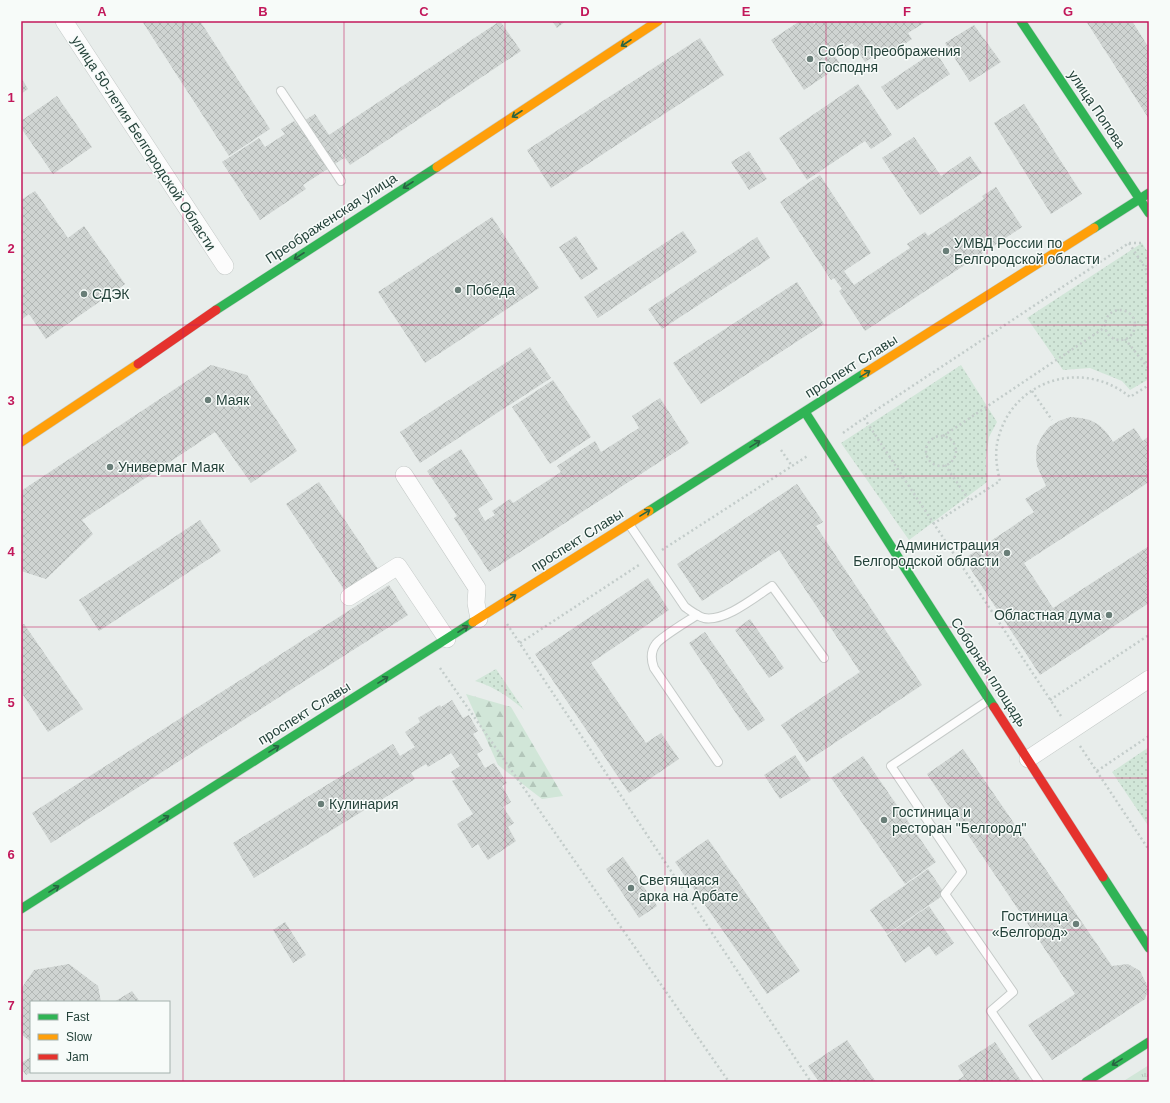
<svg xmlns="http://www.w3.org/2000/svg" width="1170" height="1103" font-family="Helvetica,sans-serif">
  <defs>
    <pattern id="grass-dots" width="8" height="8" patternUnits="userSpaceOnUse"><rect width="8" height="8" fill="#d1e6d8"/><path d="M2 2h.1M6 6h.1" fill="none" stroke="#b3c6ba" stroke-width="1.8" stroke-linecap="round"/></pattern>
    <pattern id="forest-firs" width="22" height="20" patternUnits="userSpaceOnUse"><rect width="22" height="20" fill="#d1e6d8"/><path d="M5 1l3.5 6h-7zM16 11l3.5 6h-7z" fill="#b3c6ba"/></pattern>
    <pattern id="park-tufts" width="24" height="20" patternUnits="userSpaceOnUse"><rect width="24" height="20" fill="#d1e6d8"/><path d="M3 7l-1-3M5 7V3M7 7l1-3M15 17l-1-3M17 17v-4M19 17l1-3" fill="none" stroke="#b3c6ba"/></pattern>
    <pattern id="building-cross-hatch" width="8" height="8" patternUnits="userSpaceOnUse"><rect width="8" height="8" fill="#cfd4d2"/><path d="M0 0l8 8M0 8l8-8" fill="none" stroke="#b2b7b5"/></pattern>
  </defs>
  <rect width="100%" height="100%" fill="#e8edeb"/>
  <g fill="url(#grass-dots)">
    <path d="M1142,243l7,11v125l-19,11 -8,-9 -32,-13 -27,2 -36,-52z"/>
    <path d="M961,365l36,57 -8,15 -3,22 1,23 -78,58 -68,-97z"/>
    <path d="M496,669l28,41c-17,-14 -27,-22 -49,-29z"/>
    <path d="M1149,747v80l-37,-55z"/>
  </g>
  <path fill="url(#forest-firs)" d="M466,694l45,13 52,89 -21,3 -44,-34z"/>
  <path fill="url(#park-tufts)" d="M1149,1065v17h-27z"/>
  <g fill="url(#building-cross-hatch)">
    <path d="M142,21h58l70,108 -41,27z"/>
    <path d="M500,21l21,30 -171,114 -17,-25 11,18 -41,27 3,4 -46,31 -38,-58 37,-24 6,9 20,-13 -4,-5 13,-8 3,4 18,-11 14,21z"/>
    <path d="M552,21h14l-9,7z"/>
    <path d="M800,21h12l2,3 5,-3h108l-19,12 4,6 -24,16 -4,-6 -19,13 -13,-19 -18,12 7,10 -37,25 -33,-50z"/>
    <path d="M1086,21h46l17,27v71z"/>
    <path d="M974,25l27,37 -31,20 -25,-39z"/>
    <path d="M700,38l24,37 -173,113 -24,-38z"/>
    <path d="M935,51l15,23 -53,36 -16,-23z"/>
    <path d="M21,77l7,12 -7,5z"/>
    <path d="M858,84l34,51 -21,14 -6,-8 -58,39 -28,-42z"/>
    <path d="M57,96l35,51 -39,27 -32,-46v-7z"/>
    <path d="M1024,104l58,90 -31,20 -57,-91z"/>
    <path d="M914,137l27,39 29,-20 12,17 -62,42 -38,-57z"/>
    <path d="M749,151l18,28 -18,11 -18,-28z"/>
    <path d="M820,175l51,78 -27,18 10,14 56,-37 -3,-4 18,-12 3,4 56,-37 -2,-3 14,-9 26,40 -157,104 -26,-40 3,-2 -8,-11 -3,2 -51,-78z"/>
    <path d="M35,191l33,47 16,-12 41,58 -79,55 -17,-25 -8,6v-120z"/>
    <path d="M492,217l47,71 -114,75 -47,-71z"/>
    <path d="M683,231l14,21 -99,66 -14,-21z"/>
    <path d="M576,236l22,33 -17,11 -22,-33z"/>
    <path d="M757,237l13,21 -108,71 -14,-20z"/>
    <path d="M797,282l27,42 -123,80 -28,-41z"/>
    <path d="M530,347l21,31 -131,85 -20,-31z"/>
    <path d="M211,365l36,10 50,76 -46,32 -36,-51 -133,88 11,14 -47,45 -25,-8v-80z"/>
    <path d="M553,380l38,57 -41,27 -38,-57z"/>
    <path d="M660,398l29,45 -200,129 -35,-54 3,-2 -30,-45 34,-22 32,50 -15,10 7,12 10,-6 -3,-4 18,-12 3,4 48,-31 -4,-6 38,-25 6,11 38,-24 -7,-12z"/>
    <path d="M1070,417l11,1 9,2 9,5 8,8 6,9 21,-14 9,13 6,-5v46l-125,81 29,45 96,-62v57l-109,72 -76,-116 70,-47 -9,-13 21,-13 -9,-20 -1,-10 1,-10 5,-10 7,-9 10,-6z"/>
    <path d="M319,482l59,87 -33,22 -59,-87z"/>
    <path d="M797,484l26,38 -7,4 106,159 -116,77 -25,-37 79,-53 -81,-122 -77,51 -25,-37z"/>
    <path d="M200,520l21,31 -122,80 -20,-31z"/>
    <path d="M648,578l21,32 -78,53 55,80 15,-10 18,26 -50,34 -94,-139z"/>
    <path d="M389,585l19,30 -357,228 -19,-30z"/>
    <path d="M750,619l34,49 -15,10 -34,-48z"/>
    <path d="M24,624l59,85 -35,23 -27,-40v-66z"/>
    <path d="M705,632l60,88 -17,11 -59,-88z"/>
    <path d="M452,700l11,18 6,-3 9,16 -5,3 10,16 -6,4 8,14 9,-5 13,20 -5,3 9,16 -8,5 11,16 -6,4 8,14 -28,19 -10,-16 -6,4 -15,-24 16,-10 -21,-33 4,-2 -5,-7 9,-6 -9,-13 -23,14 -2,-3 -15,9 4,6 -161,99 -21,-35 160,-99 7,12 15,-9 -10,-15 15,-10 -2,-4 22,-13 1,2z"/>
    <path d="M963,749l149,217 16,-2 12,7 6,12 2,7 -3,9 -93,61 -24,-35 47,-31 -148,-220z"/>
    <path d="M795,755l16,25 -31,19 -16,-24z"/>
    <path d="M863,756l73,106 -31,22 -74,-106z"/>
    <path d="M708,839l92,132 -33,23 -92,-132z"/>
    <path d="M623,857l34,49 -18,12 -33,-49z"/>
    <path d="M928,869l17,25 -58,40 -17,-24z"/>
    <path d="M929,906l25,37 -18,13 -7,-10 -24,17 -18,-28z"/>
    <path d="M285,922l21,33 -13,8 -20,-33z"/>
    <path d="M69,964l29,22 3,16h-70v40l-10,-8v-45l13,-19z"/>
    <path d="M132,991l8,11h-26z"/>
    <path d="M847,1040l29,42h-57l-11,-16z"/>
    <path d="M995,1042l26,39 -1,1h-65l9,-6 -6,-10z"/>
    <path d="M31,1057v15l-5,3 -5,-7v-5z"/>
  </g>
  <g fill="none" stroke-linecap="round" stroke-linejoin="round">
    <defs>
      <g id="lane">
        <path d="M281,91l60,90"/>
        <path d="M629,524l56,83c6,4 12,9 19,11 21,4 51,-21 68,-32l52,72"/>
        <path d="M697,615c-9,6 -36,22 -41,29 -6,8 -5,16 -2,24l64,94"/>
        <path d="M989,700l-98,66 71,106 -17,22 68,98 -22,19 48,71"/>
      </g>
      <g id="street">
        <path d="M64,21l161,245"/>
        <path d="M404,475l73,113 -1,15 3,16"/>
        <path d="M349,597l49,-31 49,73"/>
        <path d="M1028,759l121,-80"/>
      </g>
      <g id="fast">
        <path d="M1021,21l128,192"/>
        <path d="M1094,228l55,-35"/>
        <path d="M216,310l221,-143"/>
        <path d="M805,412l189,295"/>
        <path d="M649,511l216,-138"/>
        <path d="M1103,877l46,71"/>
        <path d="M21,909l452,-287"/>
        <path d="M1086,1082l63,-40"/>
      </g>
      <g id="slow">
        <path d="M437,167l221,-146"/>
        <path d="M865,373l229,-145"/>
        <path d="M21,442l117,-78"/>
        <path d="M473,622l176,-111"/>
      </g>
      <g id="jam">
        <path d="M138,364l78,-54"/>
        <path d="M994,707l109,170"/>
      </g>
    </defs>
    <use href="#lane" stroke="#c5cac8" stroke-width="10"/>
    <use href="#street" stroke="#c5cac8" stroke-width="18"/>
    <use href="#fast" stroke="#c3cbc8" stroke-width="10"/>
    <use href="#slow" stroke="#c3cbc8" stroke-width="10"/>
    <use href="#jam" stroke="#c3cbc8" stroke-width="10"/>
    <g stroke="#c3ccca" stroke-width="2.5" stroke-dasharray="2 3" stroke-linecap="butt">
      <path d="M1129,243h13"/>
      <circle cx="1120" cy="325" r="15"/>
      <path d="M1125,339l24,30"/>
      <path d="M1032,391l20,29"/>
      <path d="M843,433l21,-15"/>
      <circle cx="941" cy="451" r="15"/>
      <path d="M943,436l161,-108"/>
      <path d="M781,450l11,16"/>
      <path d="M945,465l24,35"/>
      <path d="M933,524l67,-43c-3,-12 -5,-25 -3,-37 12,-63 84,-87 133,-47l19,-12"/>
      <path d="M662,550l147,-95"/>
      <path d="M507,624l304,458"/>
      <path d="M520,643l119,-78"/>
      <path d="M440,668l289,414"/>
      <path d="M1050,700l99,-65"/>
      <path d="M1061,716l-197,-298 265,-175 20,31"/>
      <path d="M1080,746l69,104"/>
      <path d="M1097,771l52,-35"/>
      <path d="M1149,1000v2"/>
    </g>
    <use href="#lane" stroke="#fcfcfc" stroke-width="8"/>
    <use href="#street" stroke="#fcfcfc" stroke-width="17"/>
    <use href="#fast" stroke="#30b455" stroke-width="9"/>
    <use href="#slow" stroke="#ff9f0a" stroke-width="9"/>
    <use href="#jam" stroke="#e5322d" stroke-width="9"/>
  </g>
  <defs><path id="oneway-shaft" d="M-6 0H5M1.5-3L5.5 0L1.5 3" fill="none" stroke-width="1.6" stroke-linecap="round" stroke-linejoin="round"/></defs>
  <g stroke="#286442">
    <use href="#oneway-shaft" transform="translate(626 43) rotate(147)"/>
    <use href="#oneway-shaft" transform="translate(517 114) rotate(147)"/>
    <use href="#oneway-shaft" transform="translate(408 185) rotate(147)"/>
    <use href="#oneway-shaft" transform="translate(299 256) rotate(147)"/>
    <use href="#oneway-shaft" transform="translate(865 374) rotate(-32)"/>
    <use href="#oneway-shaft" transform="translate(755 444) rotate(-32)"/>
    <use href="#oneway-shaft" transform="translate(645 513) rotate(-32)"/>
    <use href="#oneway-shaft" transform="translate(511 598) rotate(-32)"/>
    <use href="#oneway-shaft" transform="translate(463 629) rotate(-33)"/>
    <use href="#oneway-shaft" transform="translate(383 680) rotate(-32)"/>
    <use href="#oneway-shaft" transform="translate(274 749) rotate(-32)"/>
    <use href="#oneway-shaft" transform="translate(164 819) rotate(-32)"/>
    <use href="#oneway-shaft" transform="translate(54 889) rotate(-32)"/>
    <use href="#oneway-shaft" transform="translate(1117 1062) rotate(148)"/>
  </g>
  <path fill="none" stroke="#c2185b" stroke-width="1" stroke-opacity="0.55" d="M183,21v1061M344,21v1061M505,21v1061M665,21v1061M826,21v1061M987,21v1061M21,173h1128M21,325h1128M21,476h1128M21,627h1128M21,778h1128M21,930h1128"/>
  <g fill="#697e78" stroke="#f7fbf9" stroke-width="1.5">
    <circle cx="810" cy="59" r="4"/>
    <circle cx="946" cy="251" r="4"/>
    <circle cx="458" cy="290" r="4"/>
    <circle cx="84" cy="294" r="4"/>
    <circle cx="208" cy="400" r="4"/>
    <circle cx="110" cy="467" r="4"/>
    <circle cx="1007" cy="553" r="4"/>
    <circle cx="1109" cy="615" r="4"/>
    <circle cx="321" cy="804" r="4"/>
    <circle cx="884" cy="820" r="4"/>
    <circle cx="631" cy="888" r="4"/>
    <circle cx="1076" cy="924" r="4"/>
  </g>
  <g text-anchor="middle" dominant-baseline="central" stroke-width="3" stroke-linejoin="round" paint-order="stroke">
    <g font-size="14" fill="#24423a" stroke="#f7fbf9" text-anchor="start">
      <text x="818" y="51">Собор Преображения<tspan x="818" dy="16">Господня</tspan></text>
      <text x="954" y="243">УМВД России по<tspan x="954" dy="16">Белгородской области</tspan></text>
      <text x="466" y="290">Победа</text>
      <text x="92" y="294">СДЭК</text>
      <text x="216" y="400">Маяк</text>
      <text x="118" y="467">Универмаг Маяк</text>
      <text x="999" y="545" text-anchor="end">Администрация<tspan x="999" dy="16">Белгородской области</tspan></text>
      <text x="1101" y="615" text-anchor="end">Областная дума</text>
      <text x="329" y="804">Кулинария</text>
      <text x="892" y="812">Гостиница и<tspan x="892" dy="16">ресторан "Белгород"</tspan></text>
      <text x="639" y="880">Светящаяся<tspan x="639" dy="16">арка на Арбате</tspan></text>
      <text x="1068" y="916" text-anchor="end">Гостиница<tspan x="1068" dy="16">«Белгород»</tspan></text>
    </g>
    <g font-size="14" fill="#24423a" stroke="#f7fbf9">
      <text transform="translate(1097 109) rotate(56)">улица Попова</text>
      <text transform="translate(144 143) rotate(57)">улица 50-летия Белгородской Области</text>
      <text transform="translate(331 218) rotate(-33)">Преображенская улица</text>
      <text transform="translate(851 366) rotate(-32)">проспект Славы</text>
      <text transform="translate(577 540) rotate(-32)">проспект Славы</text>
      <text transform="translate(989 672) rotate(57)">Соборная площадь</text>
      <text transform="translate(304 713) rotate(-32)">проспект Славы</text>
    </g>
  </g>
  <rect width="1170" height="1103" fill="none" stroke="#f7fbf9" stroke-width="44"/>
  <rect x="30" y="1001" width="140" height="72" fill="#f7fbf9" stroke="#a3b1ad"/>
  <rect x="38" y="1014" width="20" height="6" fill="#30b455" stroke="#a3b1ad"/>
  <text x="66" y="1021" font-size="12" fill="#24423a">Fast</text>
  <rect x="38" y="1034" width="20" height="6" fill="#ff9f0a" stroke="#a3b1ad"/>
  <text x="66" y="1041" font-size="12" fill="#24423a">Slow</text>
  <rect x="38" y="1054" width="20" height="6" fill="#e5322d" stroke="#a3b1ad"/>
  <text x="66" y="1061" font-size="12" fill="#24423a">Jam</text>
  <rect x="22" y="22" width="1126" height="1059" fill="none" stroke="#c2185b" stroke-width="1.5"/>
  <g font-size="13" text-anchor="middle" font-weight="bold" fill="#c2185b">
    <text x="102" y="16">A</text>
    <text x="263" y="16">B</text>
    <text x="424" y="16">C</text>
    <text x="585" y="16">D</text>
    <text x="746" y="16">E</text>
    <text x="907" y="16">F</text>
    <text x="1068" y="16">G</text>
    <text x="11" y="102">1</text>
    <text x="11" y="253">2</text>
    <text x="11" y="405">3</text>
    <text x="11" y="556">4</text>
    <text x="11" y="707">5</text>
    <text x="11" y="859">6</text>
    <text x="11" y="1010">7</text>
  </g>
</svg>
